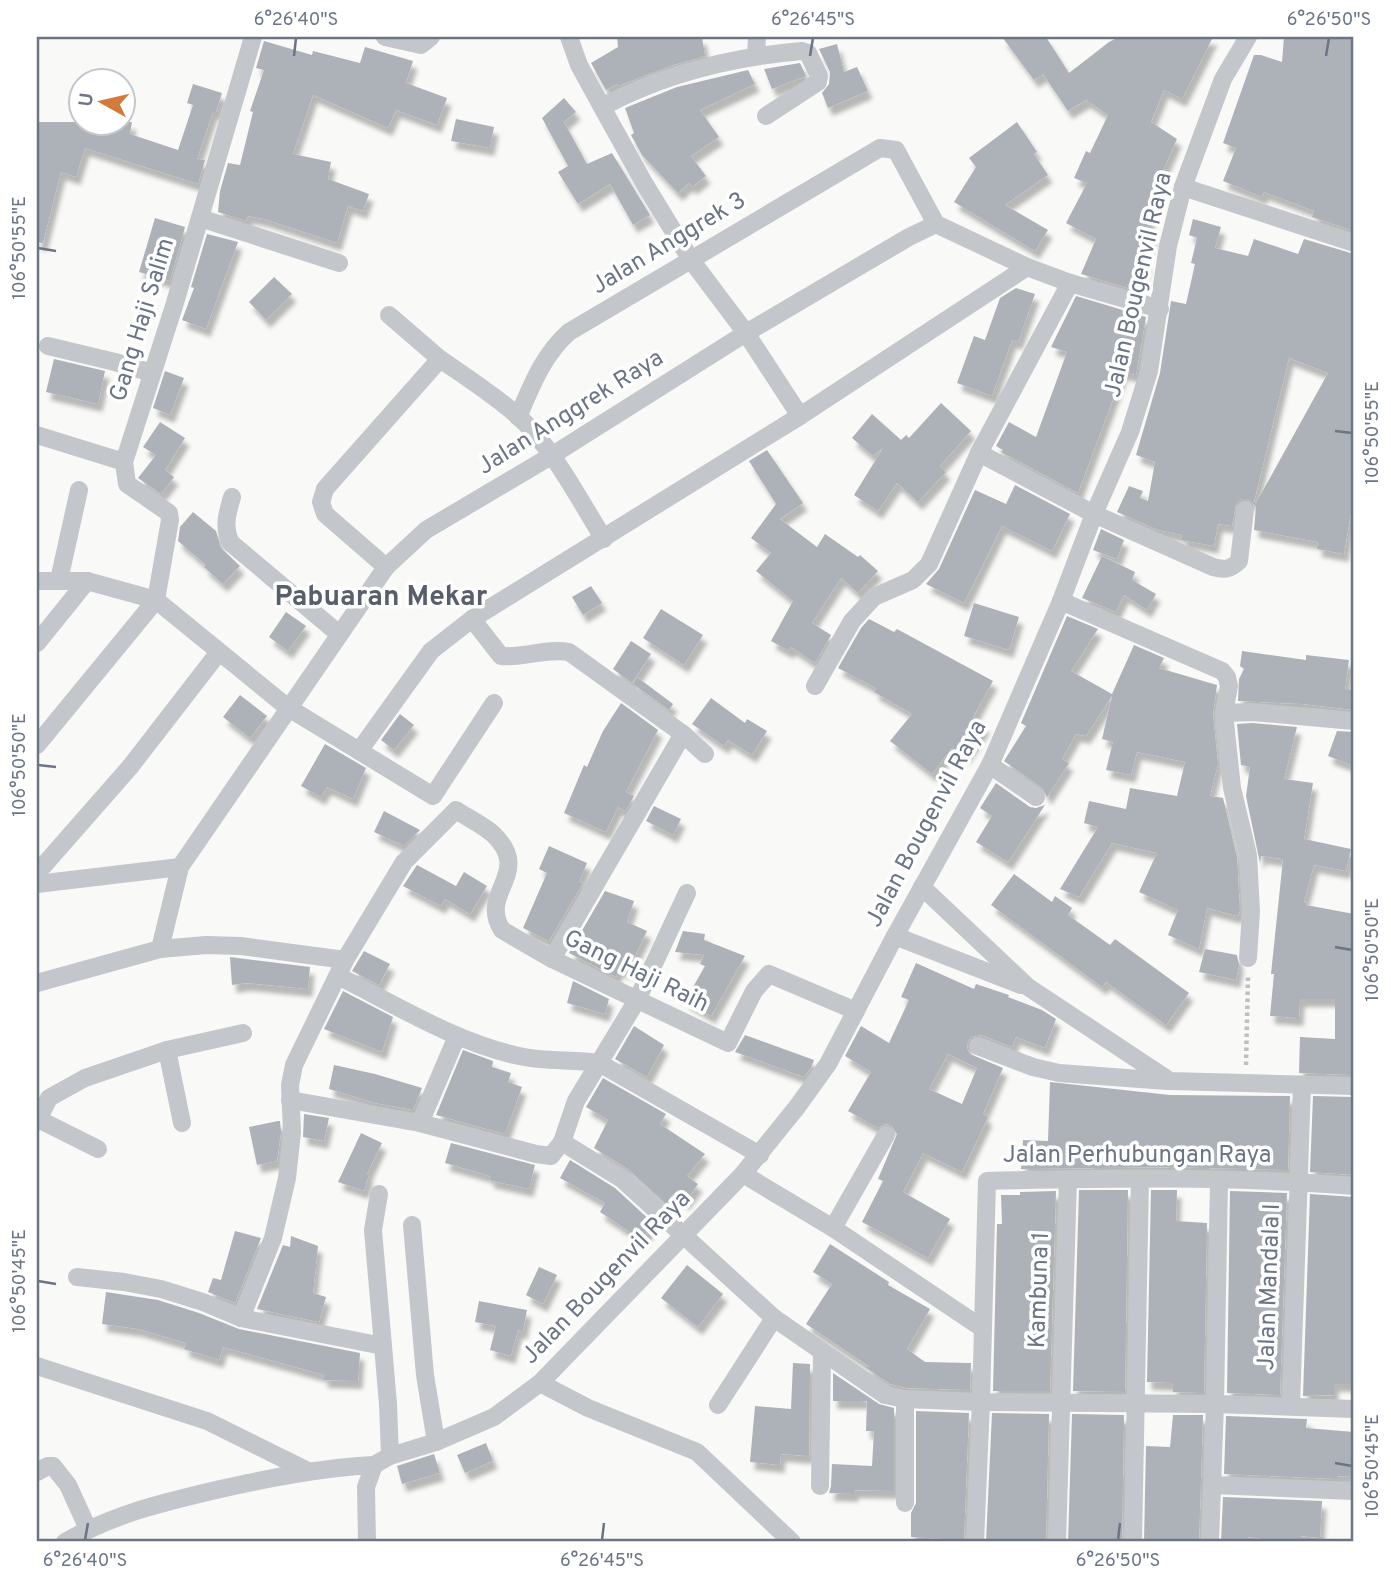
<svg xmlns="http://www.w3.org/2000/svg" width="1391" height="1579" font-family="Overpass,sans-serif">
  <defs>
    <filter id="shadow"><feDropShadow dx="4.5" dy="8" stdDeviation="2" flood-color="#0004"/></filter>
  </defs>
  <rect width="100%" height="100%" fill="#f9f9f7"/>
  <g fill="#adb2b9" fill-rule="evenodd" filter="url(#shadow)">
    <path d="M617,37h85l3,19 -35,10 -52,20 -1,-2 -11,6 -15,-27 27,-16z"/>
    <path d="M1002,37h44l23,36 40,-31 10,-5h94l-31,62 -18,-9 -13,32 26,17 -20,45 4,1 -15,47 7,3 -11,27 5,2 -13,26 -53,-16 15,-35 -30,-16 21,-40 -13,-5 12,-27 4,2 18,-38 -22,-15 -18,11 -25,-37 -9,6z"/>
    <path d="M1284,37h70v194l-42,-14 2,-6 -50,-19 -2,5 -39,-16 13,-33 -13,-5 31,-88h7l21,7z"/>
    <path d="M264,41l48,14 1,-4 47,12 5,-16 48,14 -7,22 41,15 -10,27 -41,-15 -8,18 -75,-33 -20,59 38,8 -3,17 41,15 -6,17 -15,-5 -11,37 -73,-24 -16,-3 -2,5 -28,-9 2,-21 8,-28 12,2 13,-53 -3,-1 14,-41 -8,-2z"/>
    <path d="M837,44l7,28 13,-5 11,24 -40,17 -6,-15 7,-9 1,-12 -11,-23z"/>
    <path d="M800,63l6,13 -34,13 -8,-20z"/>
    <path d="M748,70l7,14 -55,26 19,27 -28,19 15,20 -14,11 -3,-4 -11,10 -36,-38 -11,-20 3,-2 -9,-25 52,-21z"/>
    <path d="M193,84l29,9 -6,19h-3l-16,47 8,1 -7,24 -113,-36 -9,29 -15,-5 -18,71 -6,-1v-120h95l-2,12 48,16 15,-45 -6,-2z"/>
    <path d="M564,98l12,14 -12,10 23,42 25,-11 38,62 -17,10 -23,-41 -32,20 -20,-32 10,-6 -26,-48z"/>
    <path d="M456,119l38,8 -4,21 -39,-7z"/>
    <path d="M1017,122l20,30 -3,2 14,21 -43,30 43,25 -13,21 -81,-49 22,-35 -7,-9z"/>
    <path d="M155,218l30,9 -15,54 -31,-9z"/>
    <path d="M1193,219l28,8 -6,21 33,8 6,-17 44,15 6,-15 50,15v241l-10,59 -27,-5 1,-7 -64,-12 2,-24 -9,-7h-6l-5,5 -4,22 -14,-2 -4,22 -33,-6 1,-5 -24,-5 -41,-18 12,-26 14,5 -3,7 8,3 7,-39 -19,-7 24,-82 11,-72 15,3 9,-40 -4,-1 6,-25 -8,-3zM1289,358l39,15 -72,130 -2,-1z"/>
    <path d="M207,234l31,8 -32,87 -24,-9 12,-32 -3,-1z"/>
    <path d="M274,277l18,17 -26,26 -17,-18z"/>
    <path d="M1016,288l19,6 -17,48 -6,-2 -20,56 -35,-13 17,-47 11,4 15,-42z"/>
    <path d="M1076,296l70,21 -10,58 -13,-3 -45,121 -77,-41 2,-2 -7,-4 13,-24 27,15 31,-85 -16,-5z"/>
    <path d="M54,359l51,12 -7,33 -52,-12z"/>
    <path d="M165,371l19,7 -14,37 -17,-7z"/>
    <path d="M941,403l30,28 -31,35 6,6 -28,30 -21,-19 -19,28 -24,-16 29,-47 -10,8 -21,-18 20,-24 29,26 5,-5 3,3z"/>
    <path d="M160,422l25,16 -20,32 9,7 -13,17 -23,-16 18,-23 -13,-8z"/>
    <path d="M767,450l36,53 -23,16 37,28 8,-13 33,23 2,-2 18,16 -20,22 -17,-15 -29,45 19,12 -16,28 -24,-16 -2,4 -18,-10 22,-40 -37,-30 15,-18 -20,-15 25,-34 -27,-43z"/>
    <path d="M1015,485l55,29 -18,37 -50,-25 -38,77 -38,-19 13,-15 36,-79 31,14z"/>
    <path d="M193,512l23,19 5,17 19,18 -17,18 -19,-17 2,-2 -28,-24 2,-14z"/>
    <path d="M1101,529l23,11 -7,19 -24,-9z"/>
    <path d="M1102,556l33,16 -3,8 24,14 -9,16 -23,-15 -8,17 -34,-14z"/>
    <path d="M591,586l11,17 -19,12 -11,-18z"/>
    <path d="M974,603l45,14 -10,33 -45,-14z"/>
    <path d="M661,609l42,26 -19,30 -41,-27z"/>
    <path d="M286,612l20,14 -18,25 -19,-14z"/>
    <path d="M1067,616l31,13 -27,42 41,23 22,-49 30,13 -5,10 58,17 -4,29 5,50 -8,32 13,2 14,59 3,54 -3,5 -30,-8 -8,41 -31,-14 10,-25 -39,-18 18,-39 -45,-10 -33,54 -19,-8 38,-62 -14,-4 5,-22 37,8 4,-21 47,8 8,-34 -48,-10 -6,23 -25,-5 7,-28 -11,-3 10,-43 -26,40 -10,-2 -14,25 7,4 -22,34 -5,-9 -38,-27 22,-35 -5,-3z"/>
    <path d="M869,619l25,13 3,-3 96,52 -20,36 12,9 -20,30 -13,-8 -20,26 -42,-33 22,-27 -38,-22 2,-4 -38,-20 23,-40z"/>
    <path d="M631,641l20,13 -19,29 -19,-14z"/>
    <path d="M1242,651l64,9v-5l43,5 -4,29 9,1v20l-51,-6 -65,-3 1,-22 5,-10 -4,-3z"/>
    <path d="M637,677l36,27 -4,6 -36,-26z"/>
    <path d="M240,695l27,21 -17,22 -27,-21z"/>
    <path d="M711,698l34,25 2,-4 20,12 -15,24 -24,-15 -4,6 -32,-22z"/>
    <path d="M621,703l37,27 -32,62 8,4 -9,15 -7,-4 -12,25 -42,-19 20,-48 3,2 16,-36z"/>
    <path d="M400,714l14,11 -20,25 -13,-10z"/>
    <path d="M1252,723l45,4 -13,52 29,4 -9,56 47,10 -5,22 -32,-6 -10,37 3,1 -1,2 48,9v161l-55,-2 1,-36 35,2v-40h-35l-1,19 -29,-2 4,-42h-3l12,-115 -22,-3 -1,7 -14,-67 4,-29 -9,-2 -4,-41z"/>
    <path d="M1337,731l17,1v34l-26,-10z"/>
    <path d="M325,744l41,24 -13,31 -26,-12 -6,10 -20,-11z"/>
    <path d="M996,783l34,24 6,1 9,-3 -37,57 -32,-20 16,-26 -12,-8z"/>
    <path d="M654,806l27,13 -8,16 -27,-14z"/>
    <path d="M384,811l36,19 -16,16 -30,-14z"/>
    <path d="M549,846l38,17 -8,19 4,1 -34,58 -26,-13 24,-55 -8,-4z"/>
    <path d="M417,865l39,21 8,-14 23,14 -17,28 -25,-15 -4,7 -38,-20z"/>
    <path d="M1014,874l38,28 3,-6 17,12 -4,7 42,30 5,-6 74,54 -23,32 -60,-43 -4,5 -111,-82z"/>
    <path d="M605,891l29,10 -7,21 20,9 -20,41 -8,-4 -3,9 -47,-24z"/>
    <path d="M683,931l22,3 -1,6 41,16 -34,60 -26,-15 20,-35 -5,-2 4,-9 -29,-3z"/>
    <path d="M1205,949l32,6 2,10 -3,15 -37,-8z"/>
    <path d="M364,951l26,13 -11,21 -27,-14z"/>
    <path d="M230,957l80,10 -2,22 -61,-6 -15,2z"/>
    <path d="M916,963l58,26 2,-5 33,11 -1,2 34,13 14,9 -11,29 -29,-11 -4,10 -31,-12 -10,2 -3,4 -1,7 3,6 33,14 -20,46 5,3 -26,55 -39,-19 -20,39 47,27 -22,39 -66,-36 21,-41 -5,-2 19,-45 -6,-9 -6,-1 -7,4 -30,-17 23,-39 -26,-16 16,-30 28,17 20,-43 -8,-3zM948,1054l29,14 -15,36 -33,-15z"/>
    <path d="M573,981l36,18 -4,15 -38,-11z"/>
    <path d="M343,991l50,26 -11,35 -58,-23z"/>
    <path d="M634,1026l30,19 -17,32 -32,-18z"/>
    <path d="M745,1035l69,25 -3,8 -7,9 -69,-25z"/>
    <path d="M463,1050l30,11 -1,6 19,6 -3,9 14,5 -17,47 -69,-19z"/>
    <path d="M334,1065l41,9 47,14 -9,22 -38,-7 -46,-14z"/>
    <path d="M603,1078l63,36 -6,10 45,30 -18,22 11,8 -13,18 -12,-8 -7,10 -37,-34 -35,-22 14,-28 -22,-13z"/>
    <path d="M1050,1082l120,13 120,1 -2,74 -117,-3 -150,2 2,-29 25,1z"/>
    <path d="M1313,1096l41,1v78l-44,-3z"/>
    <path d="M304,1114l25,4 -5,23 -21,-4z"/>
    <path d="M278,1121h2l1,11 -4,29 -20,4 -8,-38z"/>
    <path d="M361,1133l21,10 -15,31 2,1 -5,16 -26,-9z"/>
    <path d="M451,1143l84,22 -6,24 -40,-9 1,-4 -45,-13z"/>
    <path d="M570,1160l45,28 38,35 -11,17 -42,-28 5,-9 -45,-25z"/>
    <path d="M1079,1190h49l-3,202 -52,-1z"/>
    <path d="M1151,1190h26l-1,31 31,2 -3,170 -31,-1v-9l-26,-1z"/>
    <path d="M1056,1191l-6,200h-57l4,-167h5l-1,-29h19v-3z"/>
    <path d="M1230,1191l57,2 -7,202 -53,-2z"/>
    <path d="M1310,1194l44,3v187h-20v11l-31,1z"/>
    <path d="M235,1231l26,7 -26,65 -27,-11 5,-14 8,2z"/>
    <path d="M291,1236l27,10 -5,47 13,4 -7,25 -62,-13 26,-64 7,2z"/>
    <path d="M830,1244l59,38 -1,3 42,24 -23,40 18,13 46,1 -1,27 -64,-2 -16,-4 -25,-17h5l-64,-43 26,-40 -19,-12z"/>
    <path d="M687,1265l36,29 -25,33 -37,-29z"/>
    <path d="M539,1267l18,8 -14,29 -17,-9z"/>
    <path d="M106,1292l52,8 41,13 40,16 121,24 -2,28 -35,-1 1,-5 -101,-28 -4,13 -35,-11 2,-6 -48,-14 -36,-5z"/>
    <path d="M479,1301l48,9 -4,21 -5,-1 -7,26 -21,-6 6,-24 -21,-4z"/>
    <path d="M793,1363l17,1 -1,92 -28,-2 -1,11 -30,-3 5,-56 36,3z"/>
    <path d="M833,1373l46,31 15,4v83l-40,-1v4l-25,-1 2,-7 1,-22 40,2 2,-35h-8l1,-30h-34z"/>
    <path d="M916,1411l53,2 -5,127 -53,-3v-24l5,-10z"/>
    <path d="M992,1413l57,1 -3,128h-60z"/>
    <path d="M1072,1414l52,1 -2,127h-54z"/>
    <path d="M1173,1415h30l-4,127h-55l2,-96 24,1z"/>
    <path d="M1226,1416l81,3 -1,9 48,4v45l-17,-1v3l-113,-5z"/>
    <path d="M486,1443l7,18 -28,12 -8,-18z"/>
    <path d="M434,1454l6,19 -38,11 -5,-18z"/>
    <path d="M1223,1497l99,4 -2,37 -19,-2v6h-20l-33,-5 -1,5h-26z"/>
  </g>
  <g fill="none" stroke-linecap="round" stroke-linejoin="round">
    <path stroke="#bdbfc2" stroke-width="4.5" stroke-dasharray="3.5 3.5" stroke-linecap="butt" d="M1246,1065l2,-89"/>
    <g stroke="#c3c6ca" stroke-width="18">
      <path d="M385,37l36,8 10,-8"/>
      <path d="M569,37l10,28 23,42"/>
      <path d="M756,56l1,-19"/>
      <path d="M766,116l52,-34 1,-6 -11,-23 -6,-2c-69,6 -139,23 -200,56l42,76 47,77 55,73 54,83"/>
      <path d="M1183,187l171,56"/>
      <path d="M200,218l139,45"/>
      <path d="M389,315l51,44"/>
      <path d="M48,346l67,16 37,11"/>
      <path d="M518,417c14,-32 25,-62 51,-85l311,-184 16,2 40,74 91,43 43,16 90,26"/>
      <path d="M37,435l87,27"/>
      <path d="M979,453l115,61 119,53c11,3 17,3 26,-6l6,-51"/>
      <path d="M232,497c-5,17 -9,30 -1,46l108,91"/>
      <path d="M386,567l-61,-53 -4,-12 4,-13 115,-130c26,18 54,36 78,57 36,33 60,82 86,123"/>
      <path d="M59,580l20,-90"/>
      <path d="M37,581h50l69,19 131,107 146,89 61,-93"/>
      <path d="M1061,601l161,70 5,6 2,9 -5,27 8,75 16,67 3,56 -3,47"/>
      <path d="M472,619l29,37c23,2 46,-8 68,-4l114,82 22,20"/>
      <path d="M37,643l50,-62"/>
      <path d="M815,686l37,-65 22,-24 39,-17 16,-16 50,-111 91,-170"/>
      <path d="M1224,713l28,-1 102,9"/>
      <path d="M37,745l119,-145 14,-80 -1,-7 -42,-29 -3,-22 50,-156 79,-269"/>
      <path d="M359,751l72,-100 41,-32 328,-203 227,-149"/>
      <path d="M990,765l46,32"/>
      <path d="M37,873l93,-106 89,-115"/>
      <path d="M37,884l143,-17"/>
      <path d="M922,887l106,100 142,94 184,5"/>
      <path d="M895,936l126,49"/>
      <path d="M160,949l46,-4 35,1 104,14"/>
      <path d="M552,959l131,-225"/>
      <path d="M338,976c58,29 117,66 181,80 25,6 54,3 80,7l161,92"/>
      <path d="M37,983l123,-34 20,-82 206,-300 40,-37 125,-74 195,-123 163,-96 27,-13"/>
      <path d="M978,1046l55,21 26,6 108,8"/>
      <path d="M167,1050l15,73"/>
      <path d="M290,1100l130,23 116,31 15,2 11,-14 14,-41 61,-101 50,-107"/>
      <path d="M38,1119l60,30"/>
      <path d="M37,1122l12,-24 36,-20 82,-28 76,-17"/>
      <path d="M420,1123l37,-87"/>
      <path d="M562,1142l60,37 152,139 111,77 20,4 76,3 234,2 139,5"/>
      <path d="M743,1174l90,54 149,100"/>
      <path d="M379,1194l-6,36 15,174 2,52"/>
      <path d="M412,1225l13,150 11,67"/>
      <path d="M833,1228l53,-93"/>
      <path d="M77,1277l47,5 37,7 42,13 38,16 142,28"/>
      <path d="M241,1318l32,-80 14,-60 5,-46 -2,-47 4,-20 51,-105 59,-98 52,-52c12,8 27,15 37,24 41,39 -15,58 9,96l50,29 176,84 26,-52 15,-17 87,37"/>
      <path d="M37,1366l170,55 101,50"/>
      <path d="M540,1383l48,25 109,44 95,90"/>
      <path d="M905,1399v104"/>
      <path d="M718,1405l56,-87"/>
      <path d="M1291,1406l11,-321"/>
      <path d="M37,1472l11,-6h5l15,19 20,44"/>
      <path d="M1212,1485l142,6"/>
      <path d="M820,1486l2,-133"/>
      <path d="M65,1542c49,-28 96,-39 151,-52 53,-12 104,-22 158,-25"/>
      <path d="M367,1542l-1,-55 8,-22 16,-9 46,-14 58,-25 46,-34 203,-209 54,-67 31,-43 67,-128 95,-171 71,-164 33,-87 36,-82 19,-61 19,-125 15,-59 40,-108 25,-42"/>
      <path d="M975,1542l6,-140 6,-221c122,-3 245,-5 367,5"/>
      <path d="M1057,1542l11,-363"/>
      <path d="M1133,1542l7,-363"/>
      <path d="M1210,1542l5,-138 4,-224"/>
    </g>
  </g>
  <path fill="none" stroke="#6b7585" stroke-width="2.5" d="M294,56l2,-18M810,56l3,-18M1326,56l3,-18M38,248l18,3M1335,431l17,2M38,765l18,2M1335,947l17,3M38,1281l18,3M1335,1463l17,3M85,1540l3,-17M602,1540l2,-17M1118,1540l2,-17"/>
  <g text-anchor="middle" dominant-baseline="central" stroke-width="7" stroke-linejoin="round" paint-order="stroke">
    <g font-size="24" fill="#6b7585" stroke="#fff">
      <text transform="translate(669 244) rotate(-31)">Jalan Anggrek 3</text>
      <text transform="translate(1139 285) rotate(-77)">Jalan Bougenvil Raya</text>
      <text transform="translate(143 320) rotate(-73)">Gang Haji Salim</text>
      <text transform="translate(571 413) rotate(-32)">Jalan Anggrek Raya</text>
      <text transform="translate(927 824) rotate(-62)">Jalan Bougenvil Raya</text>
      <text transform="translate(636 972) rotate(26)">Gang Haji Raih</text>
      <text x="1137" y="1156">Jalan Perhubungan Raya</text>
      <text transform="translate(607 1278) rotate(-46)">Jalan Bougenvil Raya</text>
      <text transform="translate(1270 1287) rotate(-88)">Jalan Mandala I</text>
      <text transform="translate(1040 1290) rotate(-88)">Kambuna 1</text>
    </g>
    <g font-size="28" font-weight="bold" fill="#585f6b" stroke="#fff">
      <text x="381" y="598">Pabuaran Mekar</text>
    </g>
  </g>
  <rect width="1391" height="1579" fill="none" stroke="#ffffff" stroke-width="77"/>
  <g transform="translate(102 102) rotate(278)"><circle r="33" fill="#ffffff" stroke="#c4c8ce" stroke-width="2"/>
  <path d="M0-5L12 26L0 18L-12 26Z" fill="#d37b3d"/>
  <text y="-10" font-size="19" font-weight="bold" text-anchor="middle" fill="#6b7585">U</text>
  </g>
  <rect x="38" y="38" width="1314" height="1502" fill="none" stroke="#6b7585" stroke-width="2.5"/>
  <g font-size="18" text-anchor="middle" fill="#6b7585">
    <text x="296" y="25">6°26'40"S</text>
    <text x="813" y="25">6°26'45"S</text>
    <text x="1329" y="25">6°26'50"S</text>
    <text transform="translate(19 248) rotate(-90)" y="6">106°50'55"E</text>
    <text transform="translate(1372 433) rotate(-90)" y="6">106°50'55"E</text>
    <text transform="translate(19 765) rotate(-90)" y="6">106°50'50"E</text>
    <text transform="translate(1372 950) rotate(-90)" y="6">106°50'50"E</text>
    <text transform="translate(19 1281) rotate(-90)" y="6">106°50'45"E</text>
    <text transform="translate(1372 1466) rotate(-90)" y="6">106°50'45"E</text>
    <text x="85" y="1566">6°26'40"S</text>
    <text x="602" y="1566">6°26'45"S</text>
    <text x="1118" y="1566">6°26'50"S</text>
  </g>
</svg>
